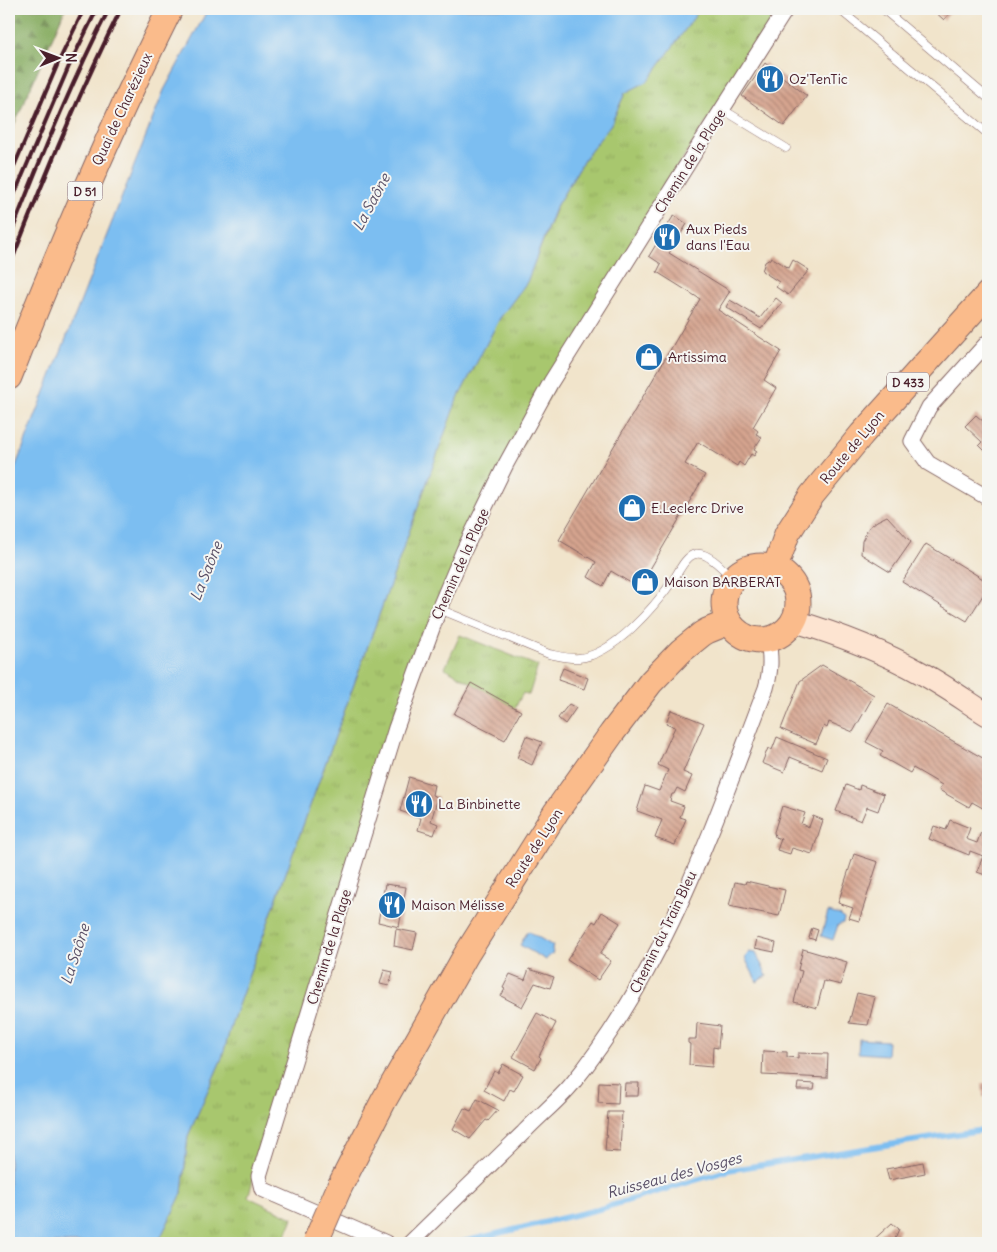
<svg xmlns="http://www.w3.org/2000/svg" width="997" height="1252" font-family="Delius,sans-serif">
  <defs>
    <pattern id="forest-firs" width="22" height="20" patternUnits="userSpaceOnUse" patternTransform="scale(1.25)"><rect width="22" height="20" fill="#86ac61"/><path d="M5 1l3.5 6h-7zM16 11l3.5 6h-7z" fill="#708b50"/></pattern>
    <pattern id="park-tufts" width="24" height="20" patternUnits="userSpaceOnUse" patternTransform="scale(1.25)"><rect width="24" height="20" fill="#a8c76e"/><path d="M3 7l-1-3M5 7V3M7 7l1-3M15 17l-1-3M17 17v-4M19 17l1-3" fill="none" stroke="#92aa5f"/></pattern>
    <pattern id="building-back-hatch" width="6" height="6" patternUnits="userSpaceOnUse" patternTransform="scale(1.25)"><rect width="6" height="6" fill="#d5a48f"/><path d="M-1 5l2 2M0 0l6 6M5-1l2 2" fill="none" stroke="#af8575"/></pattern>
  </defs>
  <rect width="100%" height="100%" fill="#f6f6f2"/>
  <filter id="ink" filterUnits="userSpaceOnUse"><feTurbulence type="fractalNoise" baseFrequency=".02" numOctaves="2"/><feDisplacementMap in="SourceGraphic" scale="10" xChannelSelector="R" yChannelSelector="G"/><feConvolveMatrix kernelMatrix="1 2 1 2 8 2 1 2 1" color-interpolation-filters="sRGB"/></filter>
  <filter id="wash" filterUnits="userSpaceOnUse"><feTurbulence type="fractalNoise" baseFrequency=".0096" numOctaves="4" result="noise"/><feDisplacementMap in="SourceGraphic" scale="20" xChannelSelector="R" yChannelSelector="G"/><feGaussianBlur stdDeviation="1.12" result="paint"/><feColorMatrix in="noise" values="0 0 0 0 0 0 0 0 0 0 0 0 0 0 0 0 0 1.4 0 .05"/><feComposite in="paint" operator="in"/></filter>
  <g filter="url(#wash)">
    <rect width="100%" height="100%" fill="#f1e4cb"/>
    <path fill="url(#forest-firs)" stroke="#686646" d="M9,9h56l-56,128z"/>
    <g fill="url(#park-tufts)" stroke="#79734c">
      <path d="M700,9h81l-106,161 -237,427 -158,492 -32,108 45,21 -10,25h-125l24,-50 6,-57 34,-78 10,-36 224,-620 44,-84 27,-36 30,-77 27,-45 27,-36 14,-31 23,-12z"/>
      <path d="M460,635l78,31 -9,29 -6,-2 -8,15 -70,-40z"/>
    </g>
    <g fill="#7cbef1" stroke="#636e8e">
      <path d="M208,9h492l-52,72 -23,12 -14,31 -27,36 -29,48 -28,74 -27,36 -44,84 -224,620 -10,36 -34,78 -6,57 -24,50h-149v-760l155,-393z"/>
      <path d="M828,912l12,3 4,4 -1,4 -5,2 -5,15 -12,-4z"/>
      <path d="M528,931l25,15 -1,3c3,7 -4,6 -6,11l-26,-15z"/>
      <path d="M749,952l7,1 11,23 -10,6 -12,-24z"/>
      <path d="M859,1039l29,2 -1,14 -29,-2z"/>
    </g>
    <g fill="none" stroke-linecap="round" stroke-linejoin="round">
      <path stroke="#7cbef1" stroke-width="5.5" d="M458,1243l142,-34 129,-39 259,-41"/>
    </g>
    <g id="blocks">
      <g fill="url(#building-back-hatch)">
        <path d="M932,9h21l-9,11z"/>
        <path d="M765,63l42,33 -23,30 -42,-30z"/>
        <path d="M674,215l13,9 -18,29 61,38 -12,19 63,41 -17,29 12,8 -23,39 5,4 -2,3 6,3 -8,12 3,2 -3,5 -3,-2 -7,12 -5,-4 -2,4 -39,-24 -13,22 20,11 -66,113 -28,-17 -8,15 -15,-9 8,-15 -37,-22 141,-241 -43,-27 4,-8 -12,-8z"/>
        <path d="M771,257l18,11 4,-8 16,10 -21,25 -12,-8 3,-5 -17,-11 3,-9 5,-3z"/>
        <path d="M776,298l6,5 -21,26 -35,-22 4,-7 30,18z"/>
        <path d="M976,415l8,7 4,-5v37l-9,-9 3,-3 -17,-16z"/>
        <path d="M887,516l24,26 -21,30 -29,-18 1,-13 7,-14 8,-6z"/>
        <path d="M926,544l62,38v5l-21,34 -65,-39z"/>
        <path d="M822,665l52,30 -21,37 -24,-10 -2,6 -3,-2 -8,18 -35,-15 19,-48z"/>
        <path d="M563,668l25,10 -4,11 -26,-9z"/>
        <path d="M471,683l50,28 -16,29 -51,-26z"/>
        <path d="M569,704l7,4 -11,16 -7,-6z"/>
        <path d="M888,704l100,57v50l-16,-9 -3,5 -30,-17 3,-5 -29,-17 -3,5 -30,-17 3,-5 -17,-9z"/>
        <path d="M671,710l33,13 -21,49 9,4 -7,16 -8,-4 -3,6h-2l-2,7 14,5 -4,11 6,2 -11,26 -20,-7 7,-18 -25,-9 8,-25 14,5 9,-21 -10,-5 17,-38 -9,-4z"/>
        <path d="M526,736l16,6 -10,23 -15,-7z"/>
        <path d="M777,737l50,21 -5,12 -32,-13 -6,15 -22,-9 6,-15 4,2z"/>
        <path d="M409,777l25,8 -2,10 6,2 -7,24 7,3 -4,11 -16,-5 3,-12 -21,-7z"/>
        <path d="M846,785l13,5 1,-5 24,9 -6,17 -11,-4 -6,14 -25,-10z"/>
        <path d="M782,806l23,7 -4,11 8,3 4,-11 10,4 -11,34 -20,-6 -2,6 -13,-4 4,-11 -6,-2 -1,-5z"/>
        <path d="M950,820l20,8 -4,11 11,4 4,-11 7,3v7l-5,14 -13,-5 -1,4 -40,-16 5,-13 12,4z"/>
        <path d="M854,854l24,8 -19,59 -10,-3 4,-10 -15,-5z"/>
        <path d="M983,856l5,1v19l-11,-4z"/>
        <path d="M746,881l39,9 -6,26 -50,-10 6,-24 10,2z"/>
        <path d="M385,884l21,3 -7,40 -21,-5z"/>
        <path d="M602,912l18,11 -20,31 11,7 -13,19 -31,-20 26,-39 3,2z"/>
        <path d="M812,928l6,2 -3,10 -6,-2z"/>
        <path d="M396,929l21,4 -4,17 -19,-4z"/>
        <path d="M757,938l19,5 -2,9 -19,-4z"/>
        <path d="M803,949l44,13 -6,23 -17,-4 -7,27 -23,-6 8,-31 -4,-1z"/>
        <path d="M529,969l25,8 -4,11 -15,-5 -13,24 -21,-11 4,-7 -2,-1 7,-14 15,6z"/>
        <path d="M384,970l9,2 -4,14 -9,-2z"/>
        <path d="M857,993l18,4 -7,28 -19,-2z"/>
        <path d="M537,1013l19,10 -17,33 2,2 -6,11 -22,-12z"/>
        <path d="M697,1023l23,3 -2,22 -5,-1 -1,20 -23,-2 1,-21 -2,-1v-4h8z"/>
        <path d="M763,1051l24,1v5l11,1v-5l30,1 -1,24 -65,-3z"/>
        <path d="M503,1064l20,11 -9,16 -4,-2 -6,12 -20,-11 10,-19 4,2z"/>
        <path d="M599,1082l20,1 -1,21 -20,-1z"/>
        <path d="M625,1083h14l-1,13h-14z"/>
        <path d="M798,1083l17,1 -1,6h-17z"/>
        <path d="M982,1083h6v14h-5z"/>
        <path d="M477,1099l21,11 -10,11 -2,-1 -16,19 -17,-10 11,-21 7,3z"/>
        <path d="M608,1112h14l-2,40 -15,-1z"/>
        <path d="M923,1162l2,11 -36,7 -3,-11z"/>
        <path d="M892,1223l7,6 -6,14h-23z"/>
      </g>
    </g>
  </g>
  <g filter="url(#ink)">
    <use href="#blocks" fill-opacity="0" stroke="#846463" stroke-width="1"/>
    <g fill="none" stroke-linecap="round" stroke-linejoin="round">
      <defs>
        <g id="lane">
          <path d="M839,9l149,125"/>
          <path d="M883,9l105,89"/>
          <path d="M722,109l64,39"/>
          <path d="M439,609l110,45c10,2 20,5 30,4 35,-3 76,-52 95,-79 5,-8 12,-24 22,-25 12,-3 29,17 37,25"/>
        </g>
        <g id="street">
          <path d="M988,342l-59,65 -17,34 16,22 60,35"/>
          <path d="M386,1243l-124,-54 -3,-13 137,-448 43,-119 25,-59 42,-86 45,-82 149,-238 86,-135"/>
          <path d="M410,1243c38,-37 76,-74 114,-111 15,-16 34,-31 48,-48 94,-115 141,-259 194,-396 5,-18 5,-29 2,-49"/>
        </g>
        <path id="secondary" d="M794,621c44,13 88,30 129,53 22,12 43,27 65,41"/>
        <g id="primary">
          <path d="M9,377c49,-125 101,-248 161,-368"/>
          <circle cx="761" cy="603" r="37"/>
          <path d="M775,568l12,-34 25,-39 50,-61 126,-140"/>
          <path d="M339,1188l44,-86 83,-147 90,-143 56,-79 39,-51 30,-31 21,-17 5,-3 22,-9"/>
        </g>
      </defs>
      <use href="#lane" stroke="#846463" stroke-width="9"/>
      <use href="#street" stroke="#846463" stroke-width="17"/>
      <use href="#secondary" stroke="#846463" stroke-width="24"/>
      <use href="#primary" stroke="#846463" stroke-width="27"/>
      <use href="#lane" stroke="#fff" stroke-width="8"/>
      <use href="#street" stroke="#fff" stroke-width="15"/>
      <use href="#secondary" stroke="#fde4d1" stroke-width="22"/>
      <use href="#primary" stroke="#fabb8b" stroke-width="25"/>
      <g stroke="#4a1f2b" stroke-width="4">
        <path d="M9,178l50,-117 25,-52"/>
        <path d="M9,207l60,-141 28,-57"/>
        <path d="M9,239c30,-78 62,-156 100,-230"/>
        <path d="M9,268c34,-88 70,-175 112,-259"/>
      </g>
      <defs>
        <path id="primary-bridge" d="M316,1241l23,-53"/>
      </defs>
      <use href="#primary-bridge" stroke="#846463" stroke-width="27" stroke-linecap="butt"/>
      <use href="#primary-bridge" stroke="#fabb8b" stroke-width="25"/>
    </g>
  </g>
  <defs>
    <symbol id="restaurant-disc" viewBox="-11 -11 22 22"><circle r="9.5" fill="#1f6fb2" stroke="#f6f6f2"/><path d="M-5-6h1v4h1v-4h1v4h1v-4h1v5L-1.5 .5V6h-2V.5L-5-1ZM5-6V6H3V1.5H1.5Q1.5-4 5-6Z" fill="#fff"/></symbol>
    <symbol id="shop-disc" viewBox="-11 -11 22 22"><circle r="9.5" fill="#1f6fb2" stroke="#f6f6f2"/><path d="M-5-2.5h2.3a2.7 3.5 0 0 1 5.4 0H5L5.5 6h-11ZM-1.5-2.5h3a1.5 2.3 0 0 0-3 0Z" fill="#fff"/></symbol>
  </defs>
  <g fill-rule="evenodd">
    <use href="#restaurant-disc" x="754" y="63" width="32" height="32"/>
    <use href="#restaurant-disc" x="651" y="221" width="32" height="32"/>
    <use href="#shop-disc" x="633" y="341" width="32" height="32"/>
    <use href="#shop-disc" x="616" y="492" width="32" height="32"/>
    <use href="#shop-disc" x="629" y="566" width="32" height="32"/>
    <use href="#restaurant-disc" x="403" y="788" width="32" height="32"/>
    <use href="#restaurant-disc" x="376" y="889" width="32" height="32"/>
  </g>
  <g text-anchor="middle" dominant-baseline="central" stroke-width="4" stroke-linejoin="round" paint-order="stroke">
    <g fill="#f6f6f2" stroke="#7e6067" stroke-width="1">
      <rect x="67.5" y="181.5" width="35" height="19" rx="4"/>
      <rect x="887" y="372.5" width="42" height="19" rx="4"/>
    </g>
    <g font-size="12" font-weight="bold" fill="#4a1f2b">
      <text x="85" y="191">D 51</text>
      <text x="908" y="382">D 433</text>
    </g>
    <g font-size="14" fill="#4a1f2b" stroke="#f6f6f2" text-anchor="start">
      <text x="789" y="79">Oz'TenTic</text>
      <text x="686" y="229">Aux Pieds<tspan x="686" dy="16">dans l'Eau</tspan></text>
      <text x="668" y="357">Artissima</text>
      <text x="651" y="508">E.Leclerc Drive</text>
      <text x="664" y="582">Maison BARBERAT</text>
      <text x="438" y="804">La Binbinette</text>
      <text x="411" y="905">Maison Mélisse</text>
    </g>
    <g font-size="14" fill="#4a1f2b" stroke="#f6f6f2">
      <text transform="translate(122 109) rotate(-65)">Quai de Charézieux</text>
      <text transform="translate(690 161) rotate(-58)">Chemin de la Plage</text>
      <text transform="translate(852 447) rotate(-50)">Route de Lyon</text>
      <text transform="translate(460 564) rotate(-66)">Chemin de la Plage</text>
      <text transform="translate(534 848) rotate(-57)">Route de Lyon</text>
      <text transform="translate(663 932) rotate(-64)">Chemin du Train Bleu</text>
      <text transform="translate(329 947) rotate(-73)">Chemin de la Plage</text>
    </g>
    <g font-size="15" font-style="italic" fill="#594f66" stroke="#f6f6f2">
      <text transform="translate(371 202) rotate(-62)">La Saône</text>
      <text transform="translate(206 571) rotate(-68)">La Saône</text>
      <text transform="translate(75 954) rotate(-72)">La Saône</text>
      <text transform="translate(674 1175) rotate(-15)">Ruisseau des Vosges</text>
    </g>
  </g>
  <rect width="997" height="1252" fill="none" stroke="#f6f6f2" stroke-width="30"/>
  <g transform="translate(58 58) rotate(89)" stroke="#f6f6f2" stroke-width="4" paint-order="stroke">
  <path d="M0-4L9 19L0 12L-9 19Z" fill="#4a1f2b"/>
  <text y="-8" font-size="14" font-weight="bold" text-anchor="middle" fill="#4a1f2b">N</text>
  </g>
</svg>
